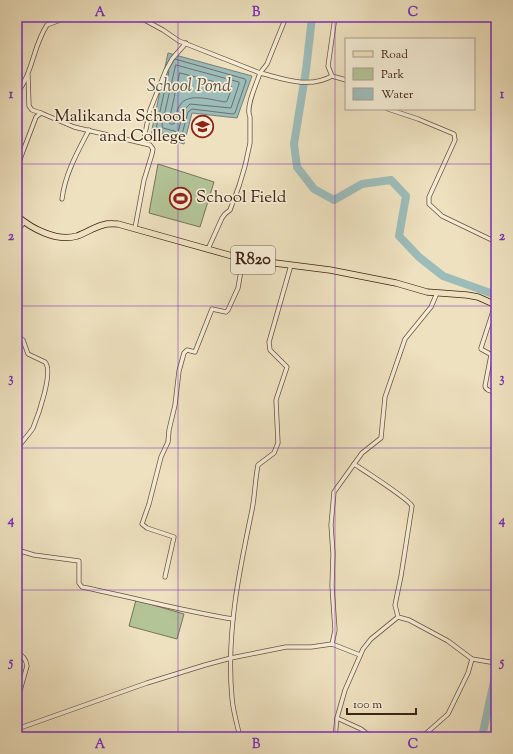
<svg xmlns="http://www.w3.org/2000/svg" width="513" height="754" font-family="'Sorts Mill Goudy',serif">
  <rect width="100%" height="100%" fill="#eee1bf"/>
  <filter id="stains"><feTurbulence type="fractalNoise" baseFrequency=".005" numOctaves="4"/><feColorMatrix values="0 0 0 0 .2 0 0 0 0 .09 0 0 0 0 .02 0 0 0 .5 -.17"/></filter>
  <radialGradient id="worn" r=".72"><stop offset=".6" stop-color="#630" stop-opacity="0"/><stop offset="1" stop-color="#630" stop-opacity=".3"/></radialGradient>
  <g fill="#b3c497" stroke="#787457">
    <path d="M158,164l56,18 -14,45 -51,-14z"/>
    <path d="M136,600l48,14 -7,25 -48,-13z"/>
  </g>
  <path fill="#9cbcba" stroke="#767f79" d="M168,53l84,23 -15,42 -45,-5 -8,31 -33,-10z"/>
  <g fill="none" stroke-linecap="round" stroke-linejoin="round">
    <g stroke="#6d7068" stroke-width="1">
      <path d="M176,65l63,17v2l-8,24 -41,-4 -6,6 -6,22 -15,-4 -1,-2z"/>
      <path d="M169,71l-13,58 1,3 24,6 7,-26 4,-3 41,5 2,-1 11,-32 -1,-2 -70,-20"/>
      <path d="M180,73l51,13 1,2 -5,13 -2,1c-13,-2 -37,-10 -45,3 -4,5 -4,13 -6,19h-4l-1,-2z"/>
    </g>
    <g stroke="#9cbcba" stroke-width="8">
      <path d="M312,17l-6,53 -12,74 3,23 17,22 20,11 28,-16 29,-4 15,16 -7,40 20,21 24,19 53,19"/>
      <path d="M482,737l12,-56 2,-18"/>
    </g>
    <defs>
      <g id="minor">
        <path d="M139,17l24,13 16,11 81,32 7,-9 19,-47"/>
        <path d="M335,17l-7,49 4,10 14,4"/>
        <path d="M28,75l1,31 3,4 9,3"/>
        <path d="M17,93c16,-20 16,-47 30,-68l21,-8"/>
        <path d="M388,109l30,10 36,15 1,6 -26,57v7l13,12 54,26"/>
        <path d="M143,143l7,-33 16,-40 6,-11 14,-16"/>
        <path d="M17,167l19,-50 5,-4 33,14 76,18 3,4 -1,5 -8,26 -9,48"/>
        <path d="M62,199c3,-25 15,-46 27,-69"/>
        <path d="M17,232l7,-10"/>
        <path d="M208,249l14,-31 3,-4 5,-4 9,-24 6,-20 5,-23v-26c-5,-10 7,-34 10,-44 24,6 49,16 72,3"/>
        <path d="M495,305l-14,43v1l9,5 1,1 -6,31c1,5 6,5 11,6"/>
        <path d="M17,336l6,4 5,14 17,8c9,9 -7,54 -12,66 -5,8 -12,14 -16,22"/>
        <path d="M354,464c9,6 55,35 58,42l-11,70 -6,29 3,12 11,3 39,21 24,18 24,4"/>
        <path d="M17,550l17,5 45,6v22l3,4c50,10 100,24 151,32"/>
        <path d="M165,577l9,-40 -27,-9 -5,-4 7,-20 12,-47 7,-15 1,-12 6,-25 4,-34 5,-18 3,-3 8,2 17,-43 14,3 2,-2 10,-22 5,-29"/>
        <path d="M332,644l28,11"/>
        <path d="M17,652c6,4 9,7 10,14l-10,35"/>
        <path d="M337,718l24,11 10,8"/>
        <path d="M17,729l130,-46 58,-18 26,-7 55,-11h25l21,-3 3,-14 -3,-44 1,-32 -2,-29 3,-33 28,-39 19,-15 4,-41 20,-58 26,-32 6,-14"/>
        <path d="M240,737c-3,-13 -7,-26 -8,-39 -6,-64 7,-126 20,-188 3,-15 3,-30 6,-45l16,-12 4,-10 -2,-43 11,-33 -17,-17 -1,-8 22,-77"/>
        <path d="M335,737l2,-19 8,-28 18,-41 8,-10 27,-22"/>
        <path d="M422,737l26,-23 20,-41 4,-14"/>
      </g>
      <path id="primary" d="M17,216c15,13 40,26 60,20 9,-3 17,-9 26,-11 5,-2 10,-1 15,-1l125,35 87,11 66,13 31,9 40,3 11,2 18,8"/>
    </defs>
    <use href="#minor" stroke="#6a5241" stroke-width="5"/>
    <use href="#primary" stroke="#3e2317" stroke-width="7"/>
    <use href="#minor" stroke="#f4ecd5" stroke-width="3.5"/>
    <use href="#primary" stroke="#eee1bf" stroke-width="5.5"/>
  </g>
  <path fill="none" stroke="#7b2cbf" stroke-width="1" stroke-opacity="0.55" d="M178,17v720M335,17v720M17,164h479M17,306h479M17,448h479M17,590h479"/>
  <defs>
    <symbol id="school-ring" viewBox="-11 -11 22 22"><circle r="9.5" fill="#f4ecd5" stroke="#8f2418" stroke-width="1.5"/><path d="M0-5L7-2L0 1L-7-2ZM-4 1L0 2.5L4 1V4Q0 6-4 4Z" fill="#8f2418"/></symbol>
    <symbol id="stadium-ring" viewBox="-11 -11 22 22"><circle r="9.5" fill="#f4ecd5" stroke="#8f2418" stroke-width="1.5"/><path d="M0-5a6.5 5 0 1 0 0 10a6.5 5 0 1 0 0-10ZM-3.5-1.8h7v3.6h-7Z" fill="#8f2418"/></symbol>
  </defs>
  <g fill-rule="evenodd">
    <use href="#school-ring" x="190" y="114" width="25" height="25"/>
    <use href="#stadium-ring" x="168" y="186" width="25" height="25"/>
  </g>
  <g text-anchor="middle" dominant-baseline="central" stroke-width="3.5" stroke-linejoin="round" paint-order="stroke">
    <rect fill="#f4ecd5" stroke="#755f50" stroke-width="1" x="231" y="246" width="44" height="28" rx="3"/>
    <g font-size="16" font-weight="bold" fill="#3e2317">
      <text x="253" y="260">R820</text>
    </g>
    <g font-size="17" fill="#3e2317" stroke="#f4ecd5" text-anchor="end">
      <text x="186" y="117">Malikanda School<tspan x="186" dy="20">and College</tspan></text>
      <text x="196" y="198" text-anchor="start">School Field</text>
    </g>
    <g font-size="18" font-style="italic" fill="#5a5148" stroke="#f4ecd5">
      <text x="189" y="87">School Pond</text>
    </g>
  </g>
  <rect width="513" height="754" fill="none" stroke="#eee1bf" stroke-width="44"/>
  <rect x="345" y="38" width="130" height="72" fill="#f4ecd5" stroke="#ab9c89"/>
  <rect x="353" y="51" width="20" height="6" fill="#eee1bf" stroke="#ab9c89"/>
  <text x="381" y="58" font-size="12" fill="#3e2317">Road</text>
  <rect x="353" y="68" width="20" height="12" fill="#b3c497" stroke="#ab9c89"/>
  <text x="381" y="78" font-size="12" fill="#3e2317">Park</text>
  <rect x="353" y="88" width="20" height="12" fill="#9cbcba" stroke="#ab9c89"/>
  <text x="381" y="98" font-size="12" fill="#3e2317">Water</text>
  <path d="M347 708v6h69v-6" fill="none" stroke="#3e2317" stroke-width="2"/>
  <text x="353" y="708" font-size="12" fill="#3e2317" stroke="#f4ecd5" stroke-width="3" paint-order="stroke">100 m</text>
  <rect x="22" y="22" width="469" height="710" fill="none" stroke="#7b2cbf" stroke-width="1.5"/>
  <g font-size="13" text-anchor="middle" font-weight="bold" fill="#7b2cbf">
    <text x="100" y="16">A</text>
    <text x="256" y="16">B</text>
    <text x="413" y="16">C</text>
    <text x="11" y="98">1</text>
    <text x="502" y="98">1</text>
    <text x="11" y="240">2</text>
    <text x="502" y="240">2</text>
    <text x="11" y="382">3</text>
    <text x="502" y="382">3</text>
    <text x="11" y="524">4</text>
    <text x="502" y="524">4</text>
    <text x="11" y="666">5</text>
    <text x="502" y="666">5</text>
    <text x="100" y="748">A</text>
    <text x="256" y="748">B</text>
    <text x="413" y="748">C</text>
  </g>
  <rect width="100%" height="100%" filter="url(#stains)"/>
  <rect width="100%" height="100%" fill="url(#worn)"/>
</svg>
